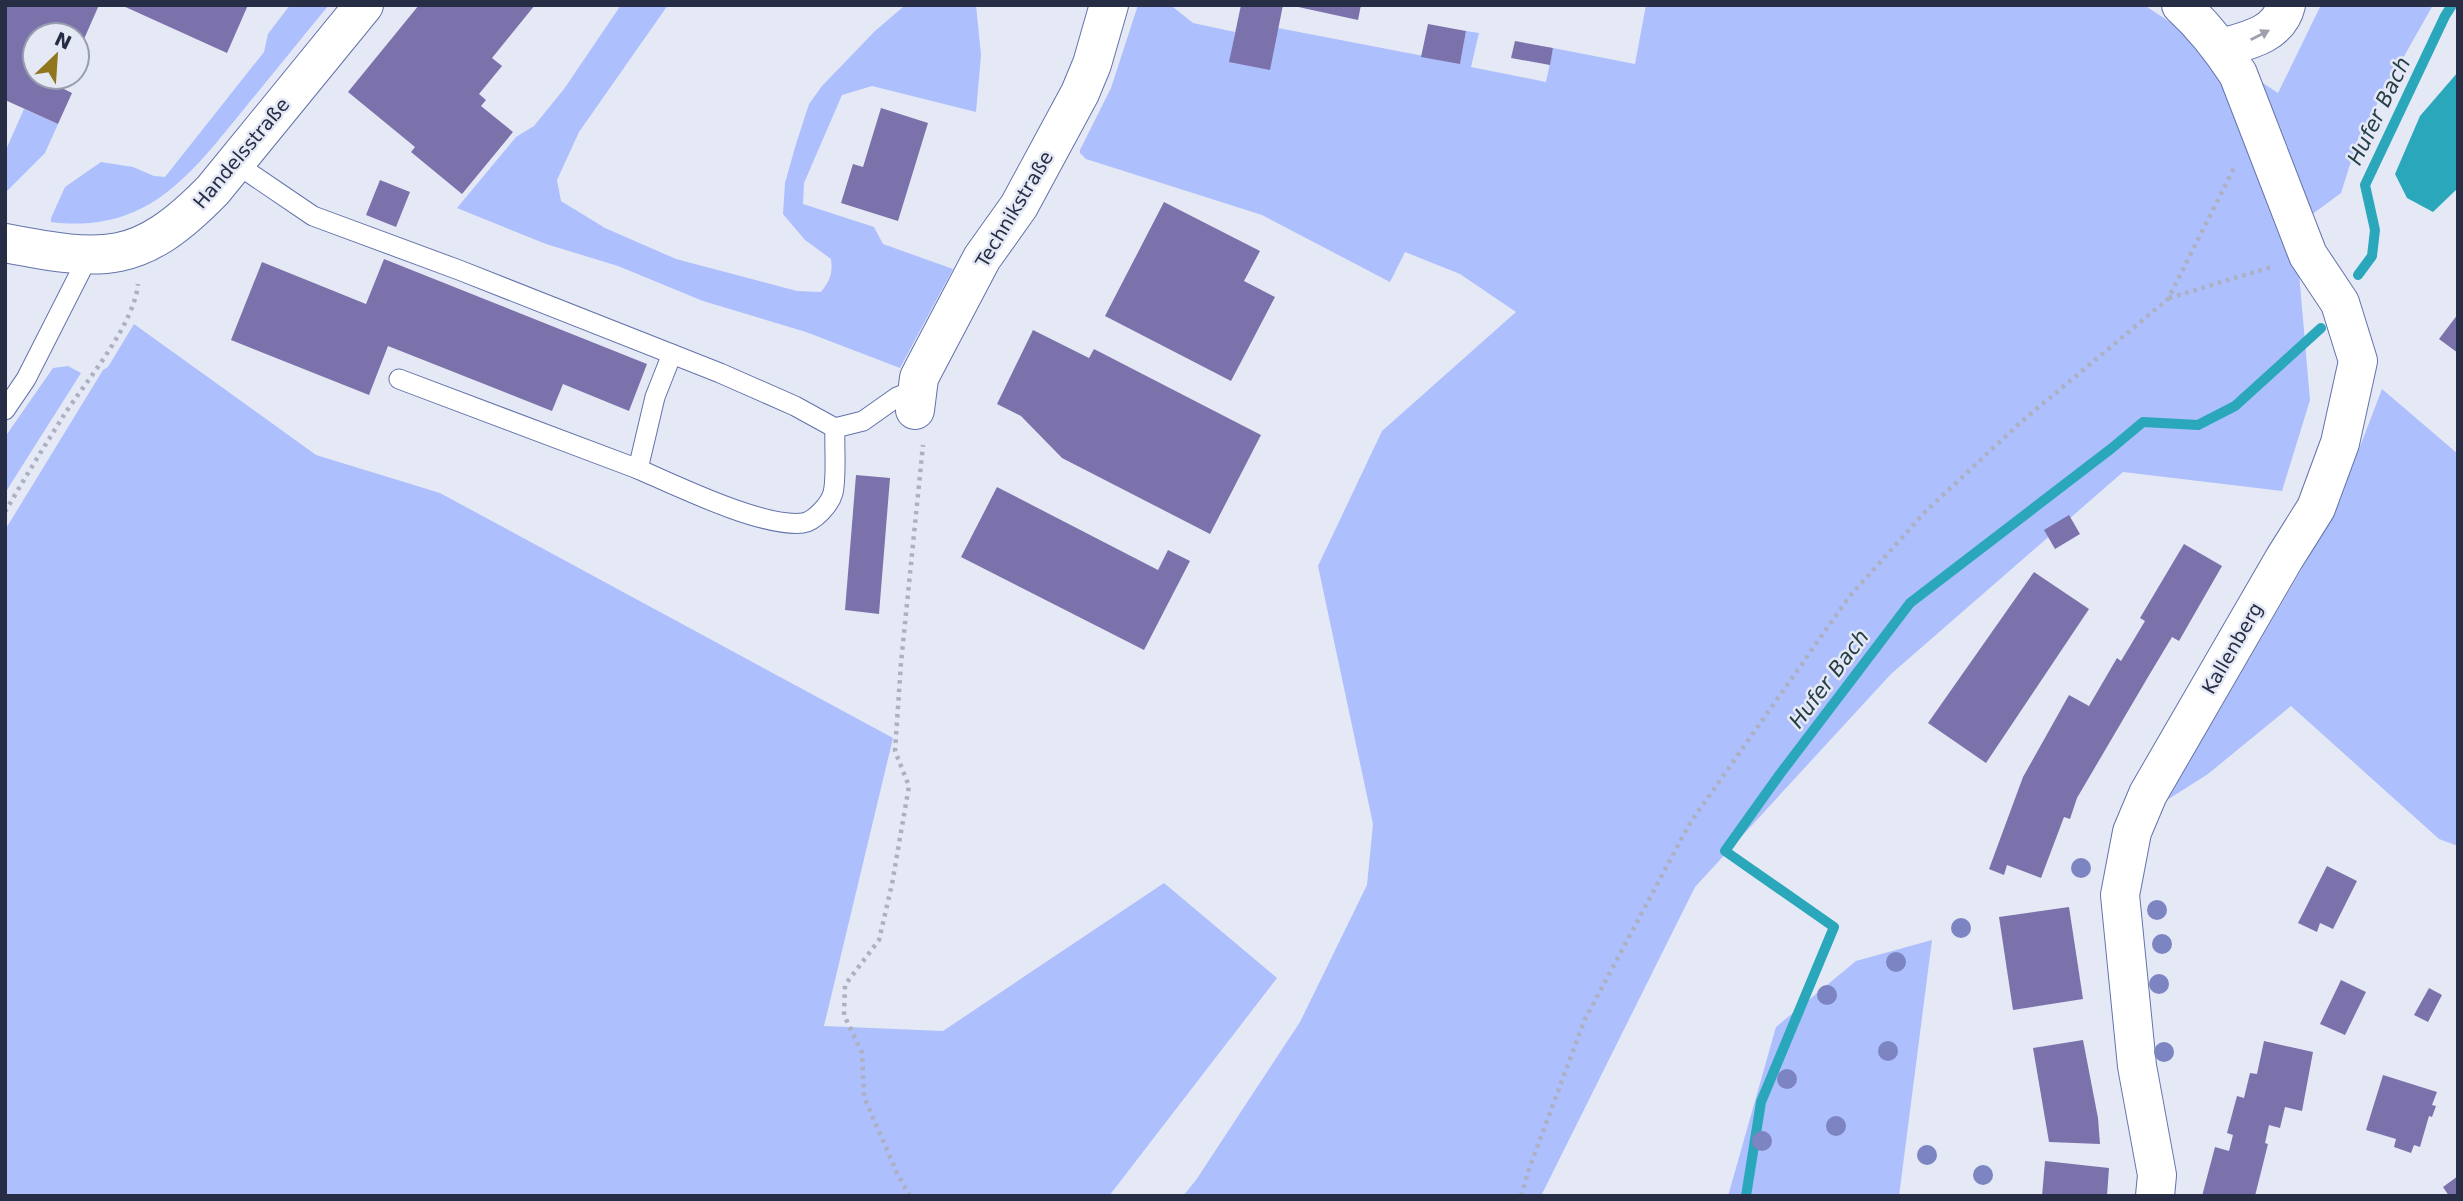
<svg xmlns="http://www.w3.org/2000/svg" width="2463" height="1201" font-family="'DejaVu Sans',sans-serif">
  <rect width="100%" height="100%" fill="#e5e9f6"/>
  <g fill="#adbffc">
    <path d="M290,5h39c-29,35 -57,70 -85,104 -54,66 -96,125 -193,113v-4l14,-31 36,-25 32,5 21,9 11,1 99,-125 4,-18z"/>
    <path d="M621,5h47l-89,127 -22,48 4,21 44,27 71,31 121,32 24,1c9,-11 12,-19 10,-33l-26,-19 -22,-26 2,-31 11,-39 13,-40 13,-18 53,-55 28,-24 73,-2 5,50 -5,57 -104,-26 -30,9 -38,88 -1,21 71,23 9,17 70,25 -53,99 -94,-36 -103,-31 -85,-35 -72,-22 -89,-36 59,-71 18,-11 30,-37z"/>
    <path d="M1138,5l35,2 20,16 42,9 -5,30 48,-34 182,35 6,-32 13,2 -8,34 75,15 7,-34 82,16 11,-59h498l134,88 43,-88h112l-74,131 -18,57 -46,34 15,173 -28,91 -159,-19 -232,202 -196,213 -154,309h-358l13,-16 104,-158 67,-137 6,-61 -55,-258 64,-135 134,-119 -56,-38 -55,-22 -15,30 -128,-67 -176,-56 -6,-6v-3l31,-62z"/>
    <path d="M24,109l34,15 -13,29 -40,40v-41z"/>
    <path d="M134,324l182,131 124,38 453,245 -69,288 119,5 221,-148 113,95 -168,218h-1104v-666l98,-160 5,-3z"/>
    <path d="M68,366l13,7 -76,120v-56l48,-69z"/>
    <path d="M2382,389l76,65v392l-19,-7 -148,-133 -83,68 -41,26 168,-288z"/>
    <path d="M1932,940l-33,256h-171l48,-169 80,-66z"/>
  </g>
  <path fill="#2ba7bc" d="M2458,72v116l-25,24 -26,-14 -12,-24 25,-58z"/>
  <g fill="none" stroke-linecap="round" stroke-linejoin="round">
    <g stroke="#2ba7bc" stroke-width="10">
      <path d="M2358,275l14,-19 3,-26 -10,-45 80,-169 7,-11"/>
      <path d="M1746,1196l15,-94 73,-175 -109,-76 55,-77 130,-171 202,-155 31,-26 55,3 37,-19 86,-78"/>
    </g>
  </g>
  <g fill="#7c72ab">
    <path d="M5,5h94l-22,50v-20h-42v42h32l-5,11 10,5 -14,31 -53,-24z"/>
    <path d="M121,5h127l-21,48z"/>
    <path d="M419,5h116l-43,53 10,8 -23,28 7,6 -5,6 32,26 -51,62 -51,-42 4,-5 -67,-55z"/>
    <path d="M1241,5h42l-13,65 -41,-8z"/>
    <path d="M1289,5h72l-3,15z"/>
    <path d="M1428,24l38,7 -6,33 -39,-7z"/>
    <path d="M1515,41l38,7 -3,17 -39,-7z"/>
    <path d="M881,108l47,15 -30,98 -57,-18 12,-39 10,3z"/>
    <path d="M380,180l30,12 -14,35 -30,-12z"/>
    <path d="M1164,202l96,49 -16,30 31,16 -44,84 -126,-65z"/>
    <path d="M384,259l263,105 -18,47 -66,-27 -11,27 -164,-65 -19,49 -138,-55 31,-78 104,42z"/>
    <path d="M2458,314v39l-19,-14z"/>
    <path d="M1033,330l56,28 5,-9 167,86 -51,99 -148,-76 -41,-42 -24,-12z"/>
    <path d="M856,475l34,3 -11,136 -34,-4z"/>
    <path d="M997,487l161,83 10,-20 22,11 -46,89 -183,-93z"/>
    <path d="M2069,515l11,19 -25,15 -11,-19z"/>
    <path d="M2184,544l38,22 -43,75 -7,-4 -24,40 -71,121 -7,21 -6,-2 -23,61 -34,-13 -3,10 -15,-6 34,-92 46,-82 20,11 28,-48 4,3 24,-40 -5,-3z"/>
    <path d="M2034,572l55,37 -103,154 -58,-40z"/>
    <path d="M2327,866l30,15 -24,48 -13,-6 -3,9 -19,-9z"/>
    <path d="M2069,907l14,92 -70,11 -14,-93z"/>
    <path d="M2341,980l25,12 -21,43 -25,-11z"/>
    <path d="M2429,988l13,7 -14,27 -14,-7z"/>
    <path d="M2083,1040l15,78 2,26 -51,-2 -16,-94z"/>
    <path d="M2264,1041l49,11 -11,59 -17,-4 -5,21 -11,-3 -4,18 3,1 -13,52h-53l13,-49 14,4 4,-16 -6,-2 10,-37 7,2 6,-25 7,1z"/>
    <path d="M2383,1075l54,17 -5,13 4,1 -4,11 -3,-1 -9,31 -6,-2 -3,8 -17,-6 2,-8 -30,-9z"/>
    <path d="M2045,1161l64,7 -2,28h-65z"/>
    <path d="M2458,1176v20h-9l-6,-9z"/>
  </g>
  <g fill="none" stroke-linecap="round" stroke-linejoin="round">
    <defs>
      <g id="service">
        <path d="M235,163l78,53 146,54 261,103 75,33 40,22 28,-7 34,-24 20,-8"/>
        <path d="M672,354l-17,43 -17,72c39,17 125,59 165,54 12,-2 27,-19 30,-30 4,-16 1,-47 2,-65"/>
        <path d="M399,379l239,90"/>
        <path d="M5,410l21,-31 63,-124"/>
      </g>
      <g id="minor">
        <path d="M2221,48c25,-7 58,-13 65,-43"/>
        <path d="M5,243c99,19 134,23 208,-53l151,-185"/>
        <path d="M915,410l4,-32 4,-8 59,-112 37,-52 61,-113 12,-29 17,-59"/>
        <path d="M2155,1196l2,-21 -20,-109 -17,-171 12,-63 16,-38 136,-235 32,-51 24,-65 18,-82 -18,-58 -32,-48 -70,-181c-17,-26 -34,-48 -57,-69"/>
      </g>
    </defs>
    <use href="#service" stroke="#6373aa" stroke-width="21"/>
    <use href="#minor" stroke="#6373aa" stroke-width="40"/>
    <g stroke="#acb0c1" stroke-width="4.5" stroke-dasharray="3.5 5" stroke-linecap="butt">
      <path d="M2169,298l102,-31"/>
      <path d="M5,512c19,-33 39,-65 59,-97 23,-35 70,-90 74,-131"/>
      <path d="M910,1196l-13,-23 -33,-76 -2,-44 -18,-38 1,-30 34,-45 13,-56 17,-98 -14,-35 6,-88 22,-218"/>
      <path d="M1521,1196l8,-27 56,-150 105,-196 159,-226 77,-86 95,-89 147,-123 66,-131"/>
    </g>
    <use href="#service" stroke="#fff" stroke-width="19"/>
    <use href="#minor" stroke="#fff" stroke-width="38"/>
  </g>
  <g fill="#7c84c1">
    <circle cx="2081" cy="868" r="10"/>
    <circle cx="2157" cy="910" r="10"/>
    <circle cx="1961" cy="928" r="10"/>
    <circle cx="2162" cy="944" r="10"/>
    <circle cx="1896" cy="962" r="10"/>
    <circle cx="2159" cy="984" r="10"/>
    <circle cx="1827" cy="995" r="10"/>
    <circle cx="1888" cy="1051" r="10"/>
    <circle cx="2164" cy="1052" r="10"/>
    <circle cx="1787" cy="1079" r="10"/>
    <circle cx="1836" cy="1126" r="10"/>
    <circle cx="1762" cy="1141" r="10"/>
    <circle cx="1927" cy="1155" r="10"/>
    <circle cx="1983" cy="1175" r="10"/>
  </g>
  <defs><path id="oneway-solid" d="M-6-.8H1V-3.2L6.5 0L1 3.2V.8H-6Z" transform="scale(1.75)"/></defs>
  <use fill="#9ea0ab" href="#oneway-solid" transform="translate(2260 35) rotate(-27)"/>
  <g text-anchor="middle" dominant-baseline="central" stroke-width="5" stroke-linejoin="round" paint-order="stroke">
    <g font-size="19" fill="#272d45" stroke="#e5e9f6">
      <text transform="translate(241 153) rotate(-50)">Handelsstraße</text>
      <text transform="translate(1014 209) rotate(-59)">Technikstraße</text>
      <text transform="translate(2232 648) rotate(-60)">Kallenberg</text>
    </g>
    <g font-size="21" font-style="italic" fill="#263f45" stroke="#e5e9f6">
      <text transform="translate(2379 111) rotate(-64)">Hufer Bach</text>
      <text transform="translate(1829 679) rotate(-53)">Hufer Bach</text>
    </g>
  </g>
  <rect width="2463" height="1201" fill="none" stroke="#272d45" stroke-width="14"/>
  <g transform="translate(56 56) rotate(25)"><circle r="33" fill="#e5e9f6" stroke="#999eaf" stroke-width="2"/>
  <path d="M0-5L12 26L0 18L-12 26Z" fill="#90761c"/>
  <text y="-10" font-size="19" font-weight="bold" text-anchor="middle" fill="#272d45">N</text>
  </g>
</svg>
